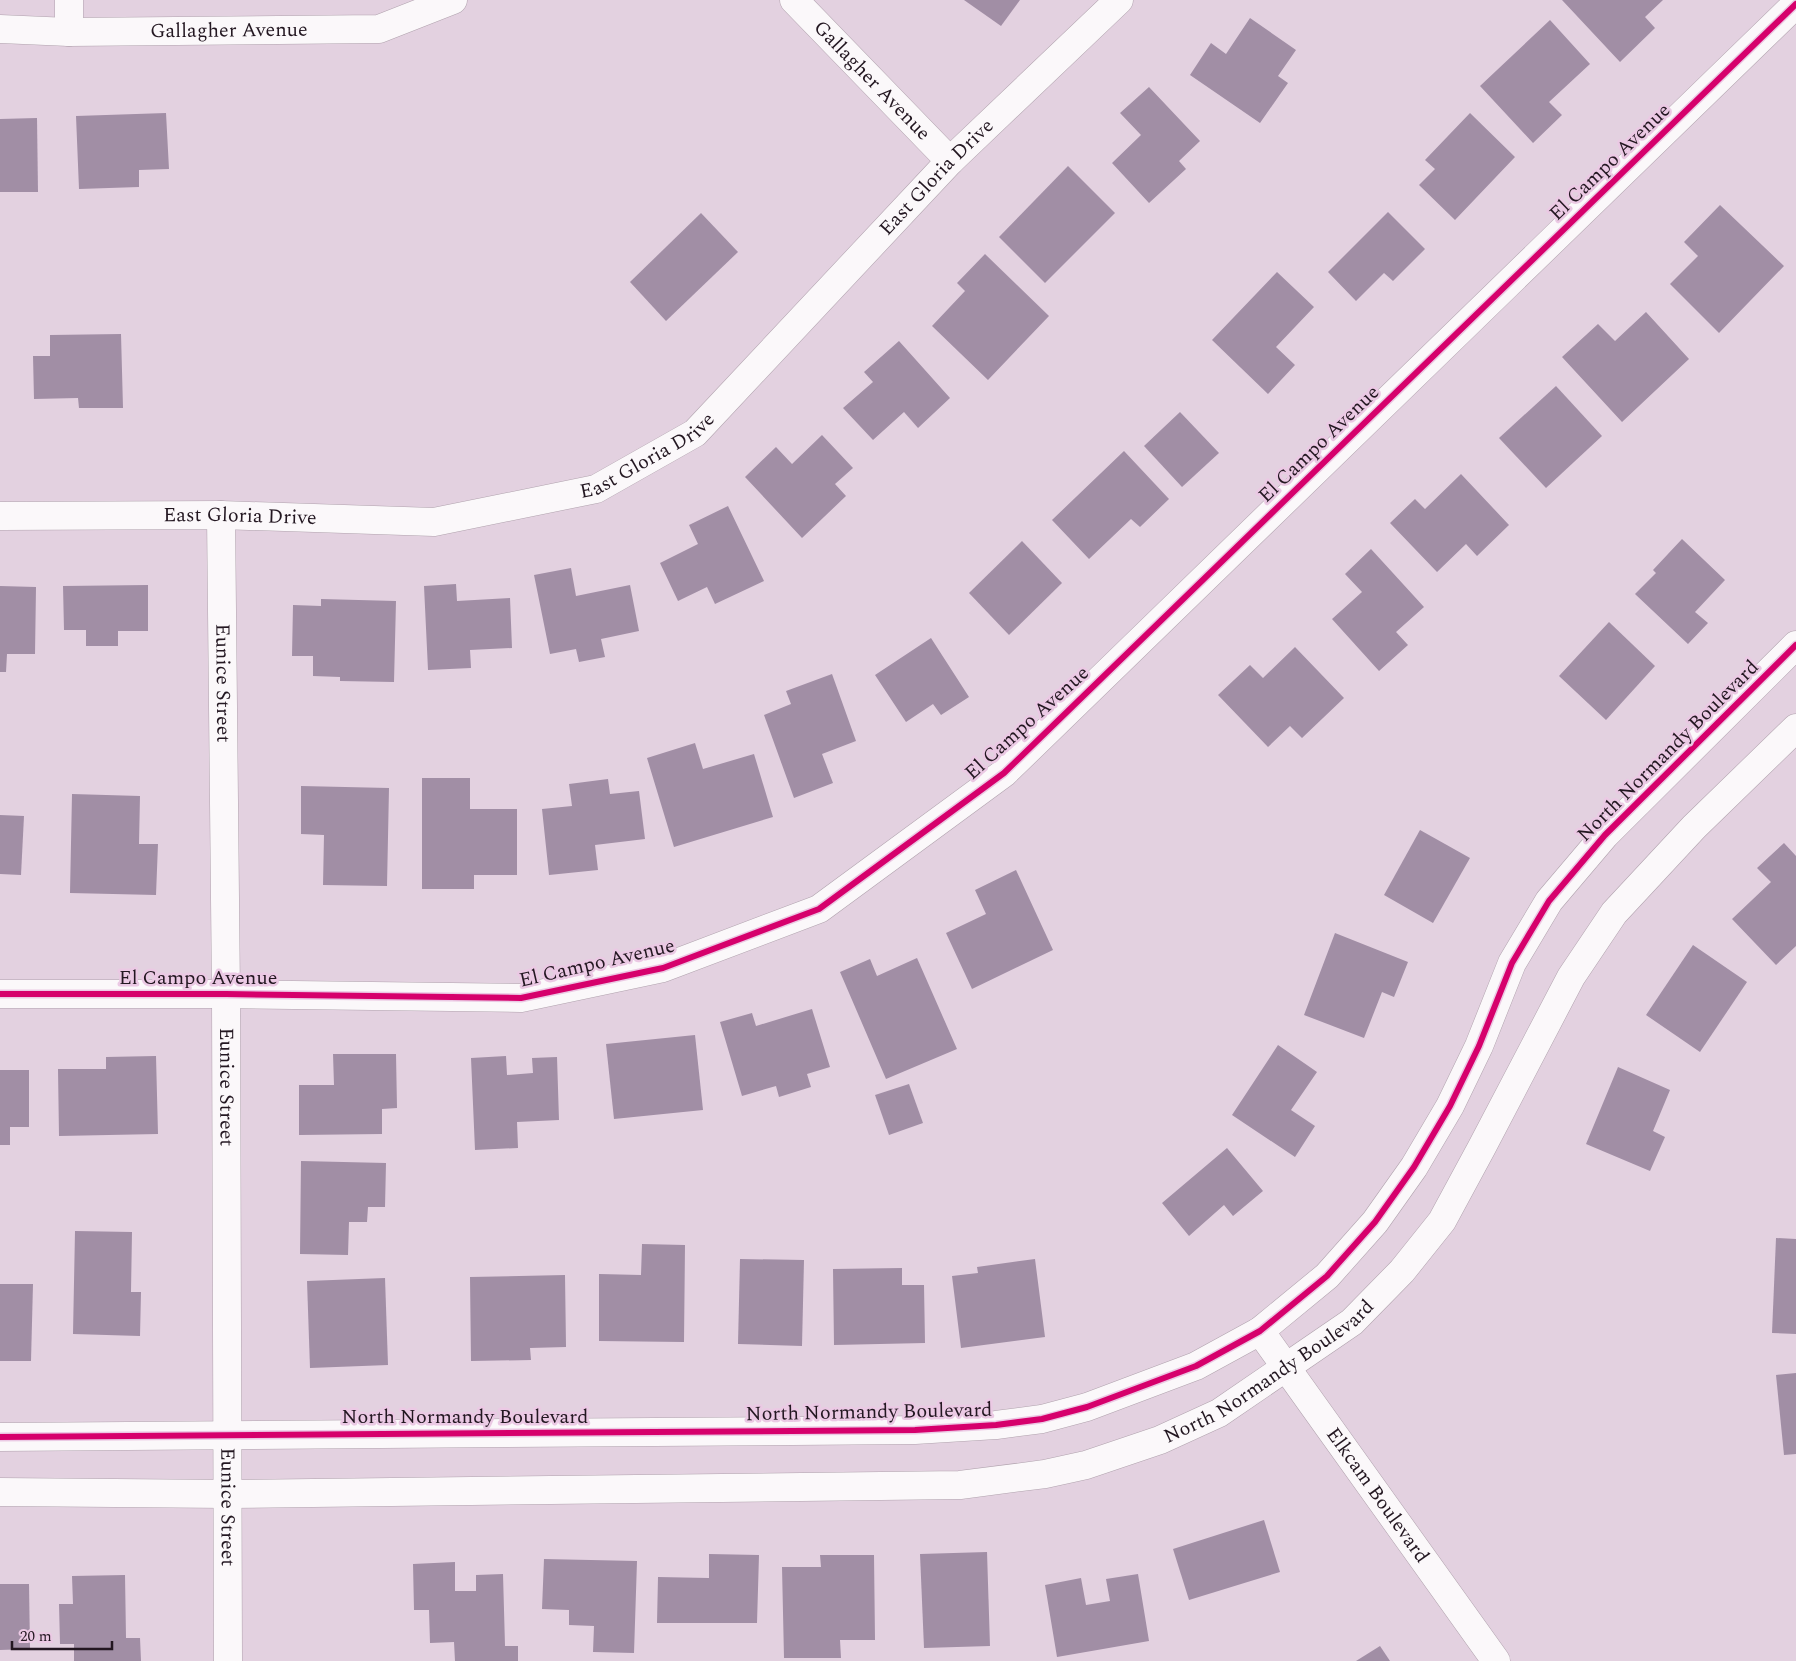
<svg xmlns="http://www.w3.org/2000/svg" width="1796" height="1661" font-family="Spectral,serif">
  <rect width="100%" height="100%" fill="#e3d1e0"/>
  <g fill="#a18ea5">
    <path d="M964,0h56l-19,26z"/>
    <path d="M1562,0h101l-18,17 10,11 -35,34z"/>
    <path d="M1250,18l46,32 -18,26 10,7 -28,40 -70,-48 21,-32 15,11z"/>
    <path d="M1550,20l40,44 -41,38 13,13 -29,28 -53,-57z"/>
    <path d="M1149,87l51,54 -21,20 7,8 -37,34 -37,-40 29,-28 -21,-22z"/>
    <path d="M166,113l3,56 -30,1v17l-60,2 -3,-73z"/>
    <path d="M1470,113l45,44 -60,63 -36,-35 16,-16 -10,-9z"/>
    <path d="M37,118l1,74h-38v-73z"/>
    <path d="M1068,166l47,47 -70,70 -46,-46z"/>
    <path d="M1720,205l64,61 -65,67 -49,-49 28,-28 -14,-14z"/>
    <path d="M1388,212l37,37 -32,32 -9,-8 -28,28 -28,-29z"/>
    <path d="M701,213l37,39 -72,69 -36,-39z"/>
    <path d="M985,254l64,62 -61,64 -56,-54 33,-35 -8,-8z"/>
    <path d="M1277,272l37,35 -38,40 19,18 -27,29 -56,-54z"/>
    <path d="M1646,312l43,47 -67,63 -60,-65 36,-33 17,17z"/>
    <path d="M121,334l2,74h-44l-1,-10 -44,1 -1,-43h17v-21z"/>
    <path d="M899,341l51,57 -32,30 -14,-16 -31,28 -30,-32 30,-26 -9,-10z"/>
    <path d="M1556,386l46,50 -56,52 -47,-50z"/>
    <path d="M1180,412l39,41 -37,34 -38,-41z"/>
    <path d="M822,435l31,33 -18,16 11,12 -44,42 -57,-61 31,-30 16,17z"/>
    <path d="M1124,451l45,48 -29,28 -9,-8 -42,40 -37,-39z"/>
    <path d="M1461,474l48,51 -32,31 -11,-12 -29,28 -47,-49 25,-24 10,10z"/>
    <path d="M728,506l36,75 -49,23 -8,-17 -29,14 -18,-38 38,-19 -9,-19z"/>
    <path d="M1682,539l43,41 -30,32 13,11 -20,21 -53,-50 21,-21 -3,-3z"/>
    <path d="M1022,541l40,42 -53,52 -40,-42z"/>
    <path d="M1371,549l53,58 -28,25 12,13 -29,26 -47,-52 30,-27 -17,-18z"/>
    <path d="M571,568l5,28 54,-11 9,46 -38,8 4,18 -26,5 -3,-13 -26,5 -16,-79z"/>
    <path d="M456,584l1,17 53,-3 2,50 -42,2 1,18 -43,2 -4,-84z"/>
    <path d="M148,585v46h-30v15h-32v-16h-22l-1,-44z"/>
    <path d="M0,586l36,1 -1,67h-28l-1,18h-6z"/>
    <path d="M321,599l75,2 -2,81 -54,-1v-4l-27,-1v-20h-21l1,-51 28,1z"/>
    <path d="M1609,622l46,44 -49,54 -47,-44z"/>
    <path d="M931,638l38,59 -28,18 -8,-11 -27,18 -31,-47z"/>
    <path d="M1295,647l49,51 -42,40 -12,-12 -22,21 -50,-52 32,-30 13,13z"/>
    <path d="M832,674l24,67 -34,13 11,29 -39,15 -30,-83 27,-11 -5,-13z"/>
    <path d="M695,743l8,26 51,-15 19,63 -99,30 -27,-89z"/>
    <path d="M422,778h48v31h47v66h-43v14h-52z"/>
    <path d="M608,779l2,15 29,-3 6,48 -50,6 3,25 -49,5 -7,-66 30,-3 -3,-22z"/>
    <path d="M301,786l88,2 -2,98 -64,-1 1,-50 -23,-1z"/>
    <path d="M72,794l68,2 -1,48h19l-2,51 -86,-2z"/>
    <path d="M0,815l24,1 -3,59 -21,-1z"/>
    <path d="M1420,830l50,28 -37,65 -49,-28z"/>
    <path d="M1784,843l12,13v90l-20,19 -44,-46 39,-37 -14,-14z"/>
    <path d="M1016,870l37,80 -81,39 -26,-56 40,-19 -11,-24z"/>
    <path d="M1335,933l73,29 -14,35 -12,-5 -18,46 -60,-23z"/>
    <path d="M1693,945l54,37 -47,70 -54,-37z"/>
    <path d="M917,958l40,91 -71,30 -46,-107 30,-13 7,17z"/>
    <path d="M812,1009l18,58 -23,7 4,13 -32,10 -3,-11 -34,10 -22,-74 32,-9 4,13z"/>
    <path d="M695,1035l8,75 -89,9 -8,-75z"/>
    <path d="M1278,1045l39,27 -26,38 24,16 -20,31 -63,-42z"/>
    <path d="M333,1054h63l1,54 -15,1v25l-83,1v-50h35z"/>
    <path d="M156,1056l2,78 -99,2 -1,-67h48v-12z"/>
    <path d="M506,1056l1,19 26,-2 -1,-15 25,-1 2,63 -42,2 1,26 -43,2 -4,-92z"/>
    <path d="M1618,1067l52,23 -17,41 12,6 -15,34 -64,-27z"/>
    <path d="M0,1070h29v57h-19v18h-10z"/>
    <path d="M909,1084l14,39 -34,12 -14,-40z"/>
    <path d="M1227,1148l36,43 -30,25 -9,-11 -35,31 -27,-33z"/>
    <path d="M301,1161l85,2 -1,44h-17l-1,15h-18l-1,33 -48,-1z"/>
    <path d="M75,1231l57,1 -1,60h10l-1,44 -67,-2z"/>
    <path d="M1776,1238l20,1v95l-24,-1z"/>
    <path d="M642,1244l43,1 -1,97 -85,-1v-67l42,1z"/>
    <path d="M740,1259l64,1 -2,86 -64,-2z"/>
    <path d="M1035,1259l10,78 -84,11 -9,-72 26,-3 -1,-6z"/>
    <path d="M902,1268v17h22l1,58 -91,2 -1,-76z"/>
    <path d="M565,1275l1,72 -36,1 1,12 -60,1 -1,-84z"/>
    <path d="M385,1278l3,87 -78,3 -3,-87z"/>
    <path d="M0,1284h33l-2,77h-31z"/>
    <path d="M1796,1373v81l-12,1 -8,-80z"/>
    <path d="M1264,1520l16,52 -91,28 -16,-51z"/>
    <path d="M987,1552l3,94 -66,2 -4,-94z"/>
    <path d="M709,1554l50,1 -2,68h-100l1,-46 51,1z"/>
    <path d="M820,1555h54l1,85h-35l1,18h-57l-2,-91h39z"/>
    <path d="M544,1559l93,2 -3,92 -41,-1 1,-26 -25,-1v-15l-27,-1z"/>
    <path d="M455,1562v29h21v-16l27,-1 2,72h13v15h-63l-1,-19 -24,1 -1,-33h-15l-1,-46z"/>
    <path d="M1138,1574l11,67 -92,16 -12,-72 36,-7 5,27 24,-4 -4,-22z"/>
    <path d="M125,1575l1,63h14l1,23h-67v-17h-14l-1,-40h14l-1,-28z"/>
    <path d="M0,1584h29l1,65 -30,1z"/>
    <path d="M1380,1646l10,15h-34z"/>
  </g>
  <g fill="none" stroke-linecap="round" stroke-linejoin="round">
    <defs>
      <g id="street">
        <path id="s1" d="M794,0l156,161"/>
        <path id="s2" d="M0,29l69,3 310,-3 74,-29"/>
        <path d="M69,32v-32"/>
        <path id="s3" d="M221,515l5,479 2,667"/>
        <path id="s4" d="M0,516l221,-1 213,7 162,-33 99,-56 255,-272 169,-161"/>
        <path d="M0,994h226l295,4 142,-30 156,-59 185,-136 792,-769"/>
      </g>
      <g id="secondary">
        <path id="s5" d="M1260,1331l236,330"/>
        <path d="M0,1437l915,-7 81,-5 46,-6 45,-12 109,-41 64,-35 67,-55 48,-54 39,-55 36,-61 29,-60 33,-83 37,-62 56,-66 191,-190"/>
        <path id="s6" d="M0,1492l228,2 732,-9 85,-11 41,-9 74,-25 59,-27 133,-91 50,-51 40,-50 40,-74 89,-170 43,-64 80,-86 102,-99"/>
      </g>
    </defs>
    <use href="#street" stroke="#b0a2ad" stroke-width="29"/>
    <use href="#secondary" stroke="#b0a2ad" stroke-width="29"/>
    <use href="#street" stroke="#fbf8fa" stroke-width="28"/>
    <use href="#secondary" stroke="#fbf8fa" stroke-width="28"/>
    <defs>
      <g id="cycleway">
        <path d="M0,994h226l295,4 142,-30 156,-59 185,-136 792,-769"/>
        <path d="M0,1437l915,-7 81,-5 46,-6 45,-12 109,-41 64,-35 67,-55 48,-54 39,-55 36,-61 29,-60 33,-83 37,-62 56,-66 191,-190"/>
      </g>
    </defs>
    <use href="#cycleway" stroke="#ebc9e4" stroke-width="9"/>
    <use href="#cycleway" stroke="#d6006c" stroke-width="6"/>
  </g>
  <g text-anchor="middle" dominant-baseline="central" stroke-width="5" stroke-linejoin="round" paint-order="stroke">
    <g font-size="20" fill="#231721" stroke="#ebc9e4">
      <text stroke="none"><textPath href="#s2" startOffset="229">Gallagher Avenue</textPath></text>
      <text stroke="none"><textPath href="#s1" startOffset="112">Gallagher Avenue</textPath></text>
      <text transform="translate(1610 162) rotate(-44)">El Campo Avenue</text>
      <text stroke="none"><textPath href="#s4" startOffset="1065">East Gloria Drive</textPath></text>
      <text transform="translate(1319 444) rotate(-44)">El Campo Avenue</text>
      <text stroke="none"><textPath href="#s4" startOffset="660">East Gloria Drive</textPath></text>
      <text stroke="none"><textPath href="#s4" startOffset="240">East Gloria Drive</textPath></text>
      <text stroke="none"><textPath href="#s3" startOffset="168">Eunice Street</textPath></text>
      <text transform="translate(1027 723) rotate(-42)">El Campo Avenue</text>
      <text transform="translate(1668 751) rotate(-45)">North Normandy Boulevard</text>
      <text transform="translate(597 963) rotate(-13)">El Campo Avenue</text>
      <text x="198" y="978">El Campo Avenue</text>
      <text stroke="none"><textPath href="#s3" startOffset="572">Eunice Street</textPath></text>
      <text stroke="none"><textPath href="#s6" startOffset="1295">North Normandy Boulevard</textPath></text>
      <text transform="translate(869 1412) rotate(-1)">North Normandy Boulevard</text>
      <text x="465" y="1417">North Normandy Boulevard</text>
      <text stroke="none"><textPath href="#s5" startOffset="202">Elkcam Boulevard</textPath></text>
      <text stroke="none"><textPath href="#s3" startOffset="992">Eunice Street</textPath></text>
    </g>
  </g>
  <path d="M12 1641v8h100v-8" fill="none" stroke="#231721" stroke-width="2.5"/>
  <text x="20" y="1641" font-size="15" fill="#231721" stroke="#ebc9e4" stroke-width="4" paint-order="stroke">20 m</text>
</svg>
